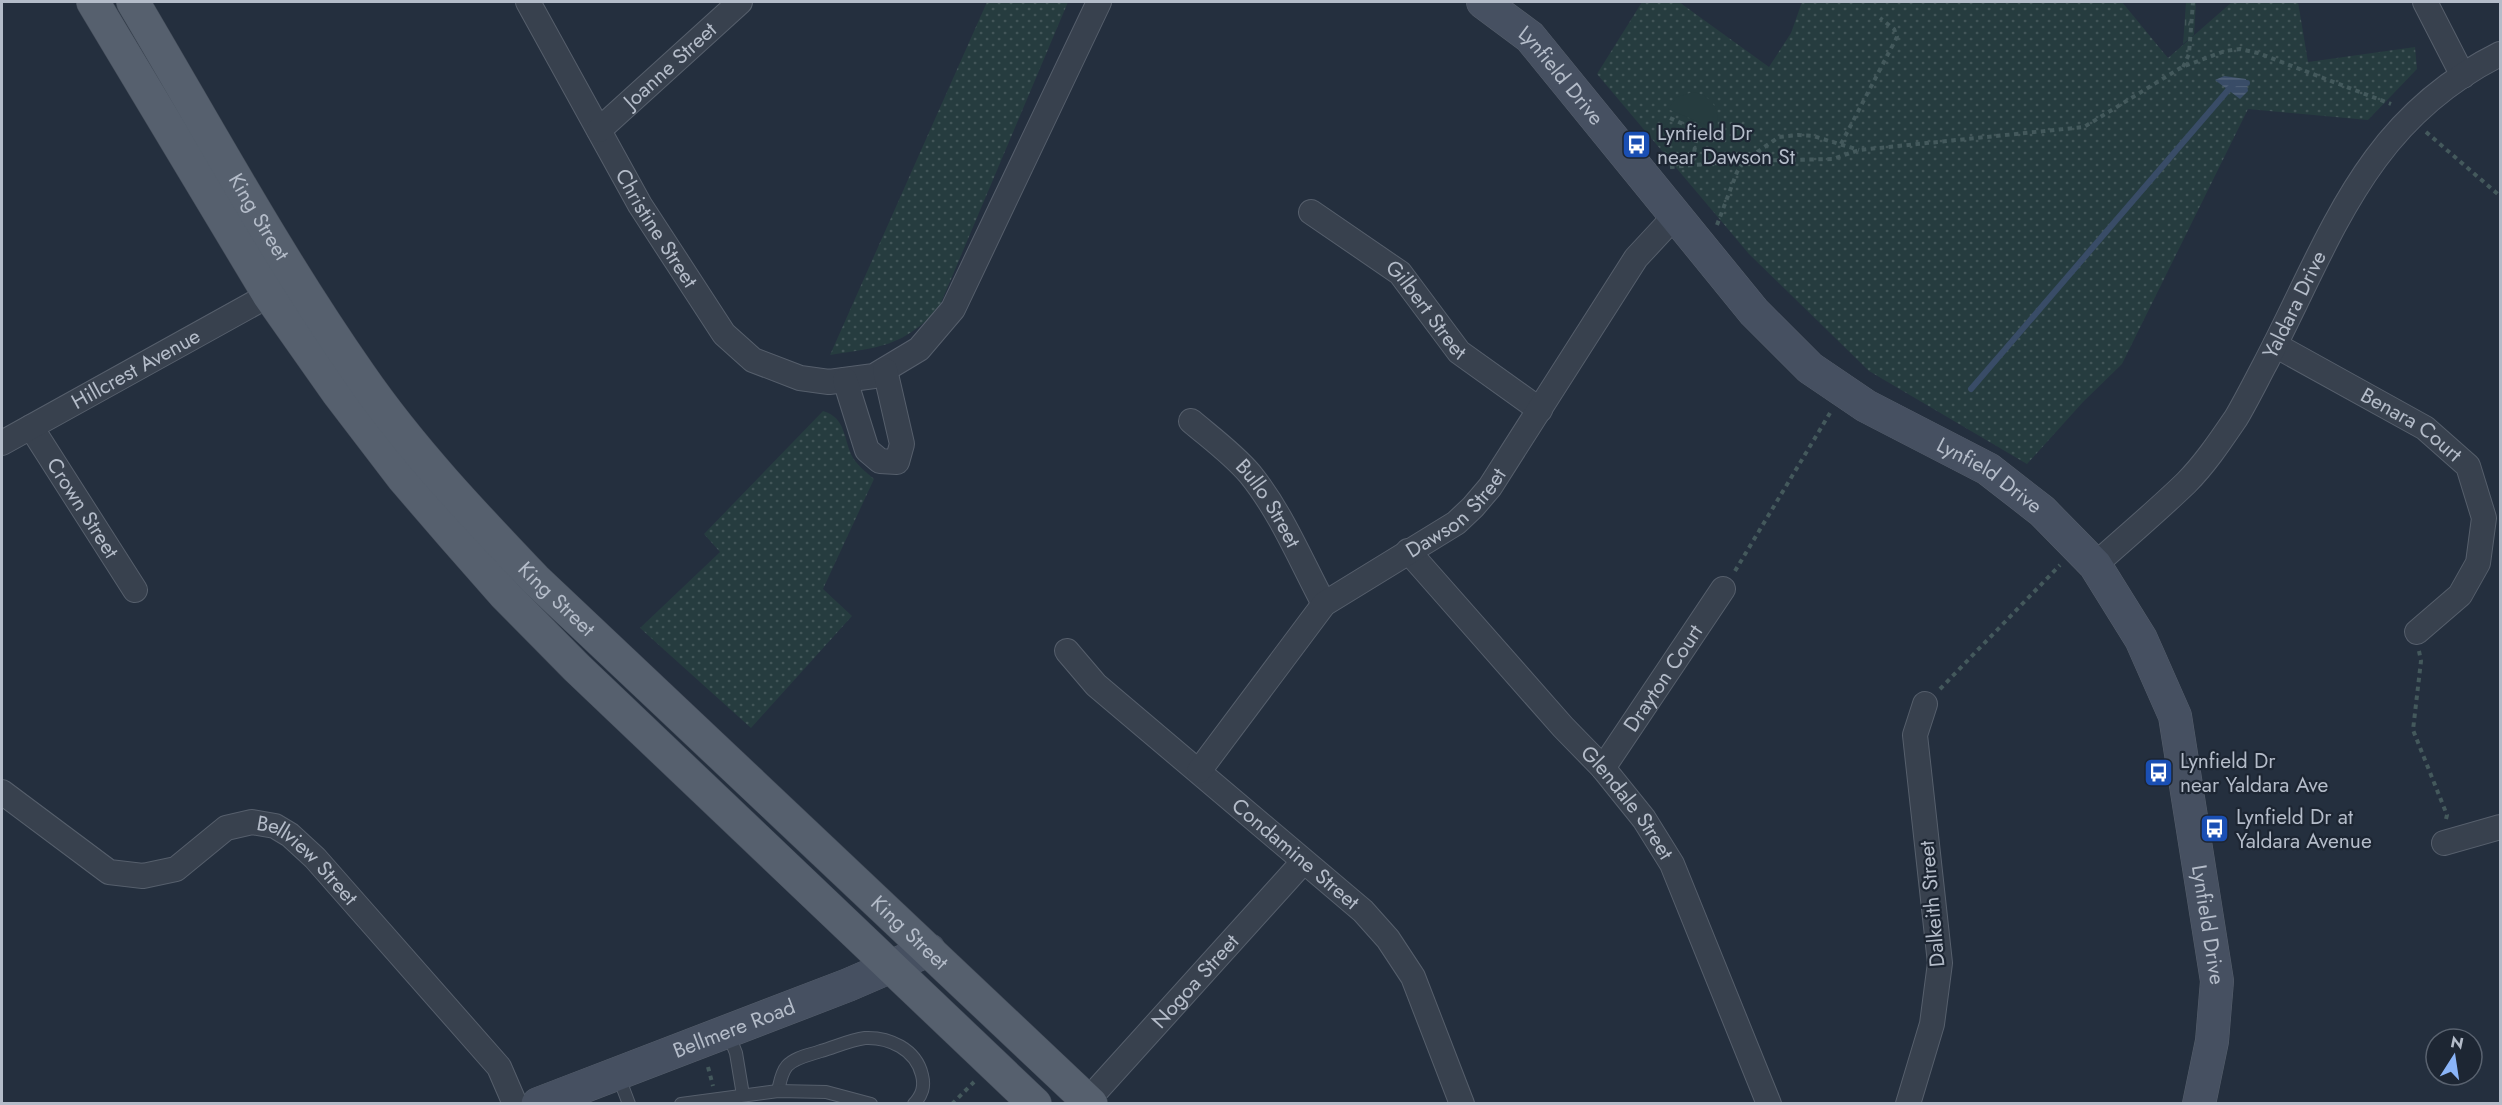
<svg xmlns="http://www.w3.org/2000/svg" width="2502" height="1105" font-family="Jost,sans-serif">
  <defs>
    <pattern id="grass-tufts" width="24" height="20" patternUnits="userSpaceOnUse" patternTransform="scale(1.5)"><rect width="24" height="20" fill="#263c3f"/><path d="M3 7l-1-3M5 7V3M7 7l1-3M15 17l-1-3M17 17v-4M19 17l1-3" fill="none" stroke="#435659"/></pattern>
    <pattern id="park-dots" width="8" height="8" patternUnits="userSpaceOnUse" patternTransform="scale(1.5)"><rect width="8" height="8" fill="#263c3f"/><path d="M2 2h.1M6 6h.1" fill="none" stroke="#435659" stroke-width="1.8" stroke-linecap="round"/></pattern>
    <pattern id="water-rules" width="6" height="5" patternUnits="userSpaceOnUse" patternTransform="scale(1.5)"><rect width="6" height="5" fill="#394c67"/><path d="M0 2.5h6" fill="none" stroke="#53647b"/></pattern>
  </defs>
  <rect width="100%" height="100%" fill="#242f3e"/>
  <path fill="url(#grass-tufts)" d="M2186,2h10l-2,33 -11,9z"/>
  <g fill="url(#park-dots)">
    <path d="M987,2h81l-130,308c-38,37 -57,37 -108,45z"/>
    <path d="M1642,2h37l90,65 22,-34 11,-31h320l46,56 64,-56h66l10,60 107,-15 2,22 -49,51 -120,-11 -126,255 -39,38 -56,62 -158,-93 -120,-117 -152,-180z"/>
    <path d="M823,411c24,7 20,29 30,47 6,9 13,14 21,21l-51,110 29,27 -101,112 -111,-100 80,-76 -16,-18z"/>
  </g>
  <path fill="#263c3f" d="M1693,92c19,4 29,18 22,37l-47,-20 9,-12z"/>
  <path fill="url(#water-rules)" d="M2224,76l22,3 2,12 -8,8 -25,-19z"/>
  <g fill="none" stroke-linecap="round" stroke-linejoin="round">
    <path stroke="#394c67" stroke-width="6" d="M1971,389l258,-300 6,-6h12"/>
    <defs>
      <g id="lane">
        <path d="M728,1033l8,20 7,42"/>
        <path d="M618,1075l11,29"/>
        <path d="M778,1091c2,-8 3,-18 9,-25 8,-9 23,-11 34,-15 14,-4 29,-11 44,-13 24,-1 51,11 57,37 3,12 0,20 -8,29"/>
        <path d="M681,1104l97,-13 48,1 45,12"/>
      </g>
      <g id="street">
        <path id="s1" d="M528,2l112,203 84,129 29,26 47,18 29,4 45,-6 45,-27 34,-40 146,-307"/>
        <path d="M2425,2l38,74"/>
        <path id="s2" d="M599,130l141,-128"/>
        <path id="s3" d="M1311,212l89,61 59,79 81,58"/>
        <path id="s4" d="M2275,345l150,83 43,38 16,52 -6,45 -18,32 -43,37"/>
        <path d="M845,380l22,70 13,11 17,1 5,-18 -17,-74"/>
        <path id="s5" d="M1191,421c20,17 42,33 59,53 31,38 51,87 74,130"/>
        <path id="s6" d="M31,427l104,163"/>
        <path id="s7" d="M2,443l267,-148"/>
        <path id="s8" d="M1408,551l155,176 40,41 41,51 28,45 97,240"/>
        <path id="s9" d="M2095,565c30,-27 62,-54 91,-82 19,-19 35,-43 50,-65 10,-17 19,-35 28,-52 66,-125 99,-244 236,-312"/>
        <path id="s10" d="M1067,651l29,34 267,226 25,28 25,38 49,127"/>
        <path id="s11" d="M1603,768l120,-179"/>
        <path id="s12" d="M1199,771l125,-167 132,-81 17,-16 17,-20 146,-229 39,-42"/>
        <path id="s13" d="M2,792l107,80 34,4 33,-7 50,-41 26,-6 23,4 15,9 25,23 184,209 16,37"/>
        <path d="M2444,843l56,-16"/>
        <path id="s14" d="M1088,1100l215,-238"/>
        <path d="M1908,1104l24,-80 8,-61 -25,-228 10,-31"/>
      </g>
      <g id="secondary">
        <path id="s15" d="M1483,2l47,35 224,275 56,56 56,38 122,63 54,42 53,54 46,74 34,77 42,265 -5,60 -13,63"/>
        <path id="s16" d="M538,1104l310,-119 81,-35"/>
      </g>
      <g id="primary">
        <path d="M93,2l176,293 69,98 65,85 50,58 52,59 72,73 458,436"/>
        <path id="s17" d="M133,2c74,125 144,254 227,373 51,74 113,139 175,204l556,525"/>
      </g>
    </defs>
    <use href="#lane" stroke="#565f6c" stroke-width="14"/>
    <use href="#street" stroke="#565f6c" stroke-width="26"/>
    <use href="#secondary" stroke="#565f6c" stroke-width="34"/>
    <use href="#primary" stroke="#414a57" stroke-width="34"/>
    <g stroke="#44595c" stroke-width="4" stroke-dasharray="4.5 4.5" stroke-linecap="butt">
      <path d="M2183,67l6,-13 4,-52"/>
      <path d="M1670,118l24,11 2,12 -4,24"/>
      <path d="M2426,132l74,64"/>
      <path d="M1841,144l56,-107 -3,-8 -14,-11"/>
      <path d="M1670,167l74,-6 35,-24 19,-2 15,1 46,14"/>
      <path d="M1717,225l20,-53 7,-11 89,-2 26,-9 225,-23 98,-60 43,-16 15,-2 18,4 133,51"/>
      <path d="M1735,571l95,-158"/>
      <path d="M2419,651l2,10 -8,69 34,85 -1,4"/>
      <path d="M1940,689l120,-124"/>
      <path d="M708,1067l5,19"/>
      <path d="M952,1104l22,-22"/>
    </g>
    <use href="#lane" stroke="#38414e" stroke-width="12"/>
    <use href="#street" stroke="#38414e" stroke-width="24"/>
    <use href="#secondary" stroke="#465061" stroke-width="33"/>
    <use href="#primary" stroke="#56606e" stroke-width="33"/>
  </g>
  <defs>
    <symbol id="bus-square" viewBox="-11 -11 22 22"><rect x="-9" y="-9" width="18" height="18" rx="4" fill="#1a4fb4" stroke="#1d2633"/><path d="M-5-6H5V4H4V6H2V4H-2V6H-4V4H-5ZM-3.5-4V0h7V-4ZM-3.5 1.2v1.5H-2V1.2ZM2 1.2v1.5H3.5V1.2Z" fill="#fff"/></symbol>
  </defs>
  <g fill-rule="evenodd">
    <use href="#bus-square" x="1620" y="128" width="33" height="33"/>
    <use href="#bus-square" x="2142" y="756" width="33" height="33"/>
    <use href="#bus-square" x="2198" y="812" width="33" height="33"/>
  </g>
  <g text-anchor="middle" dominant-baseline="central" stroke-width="4.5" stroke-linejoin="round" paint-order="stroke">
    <g font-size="21" fill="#b4bcc9" stroke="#1d2633">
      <text stroke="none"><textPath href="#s2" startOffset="96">Joanne Street</textPath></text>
      <text stroke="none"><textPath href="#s15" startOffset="108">Lynfield Drive</textPath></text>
      <text stroke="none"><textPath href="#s17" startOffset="249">King Street</textPath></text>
      <text stroke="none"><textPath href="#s1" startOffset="260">Christine Street</textPath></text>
      <text stroke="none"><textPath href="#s9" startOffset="332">Yaldara Drive</textPath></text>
      <text stroke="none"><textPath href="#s3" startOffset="153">Gilbert Street</textPath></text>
      <text stroke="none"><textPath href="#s7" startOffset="153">Hillcrest Avenue</textPath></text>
      <text stroke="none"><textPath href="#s4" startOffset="158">Benara Court</textPath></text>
      <text stroke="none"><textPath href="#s15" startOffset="702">Lynfield Drive</textPath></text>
      <text stroke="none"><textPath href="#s5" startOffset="114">Bullo Street</textPath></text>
      <text stroke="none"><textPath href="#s6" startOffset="96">Crown Street</textPath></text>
      <text stroke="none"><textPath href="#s12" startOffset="370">Dawson Street</textPath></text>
      <text stroke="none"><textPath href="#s17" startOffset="735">King Street</textPath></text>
      <text stroke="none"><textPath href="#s11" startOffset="108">Drayton Court</textPath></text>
      <text stroke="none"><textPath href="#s8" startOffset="334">Glendale Street</textPath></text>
      <text stroke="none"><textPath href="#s10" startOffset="306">Condamine Street</textPath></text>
      <text stroke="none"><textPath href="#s13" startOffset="362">Bellview Street</textPath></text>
      <text transform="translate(1932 904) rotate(-95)">Dalkeith Street</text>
      <text stroke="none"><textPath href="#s15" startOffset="1224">Lynfield Drive</textPath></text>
      <text stroke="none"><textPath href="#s17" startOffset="1221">King Street</textPath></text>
      <text stroke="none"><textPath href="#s14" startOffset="160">Nogoa Street</textPath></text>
      <text stroke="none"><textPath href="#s16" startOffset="210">Bellmere Road</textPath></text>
    </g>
    <g font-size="21" fill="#b4bcc9" stroke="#1d2633" text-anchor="start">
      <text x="1657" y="133">Lynfield Dr<tspan x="1657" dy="24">near Dawson St</tspan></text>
      <text x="2180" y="761">Lynfield Dr<tspan x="2180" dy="24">near Yaldara Ave</tspan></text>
      <text x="2236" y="817">Lynfield Dr at<tspan x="2236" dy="24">Yaldara Avenue</tspan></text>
    </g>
  </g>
  <rect width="2502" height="1105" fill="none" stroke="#b4bcc9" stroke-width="6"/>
  <g transform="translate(2454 1057) rotate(12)"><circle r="28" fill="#1d2633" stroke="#59626f" stroke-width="1.5"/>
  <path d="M0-4.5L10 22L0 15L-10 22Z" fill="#8ab4f8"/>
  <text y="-9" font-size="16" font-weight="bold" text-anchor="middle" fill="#b4bcc9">N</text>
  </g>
</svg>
